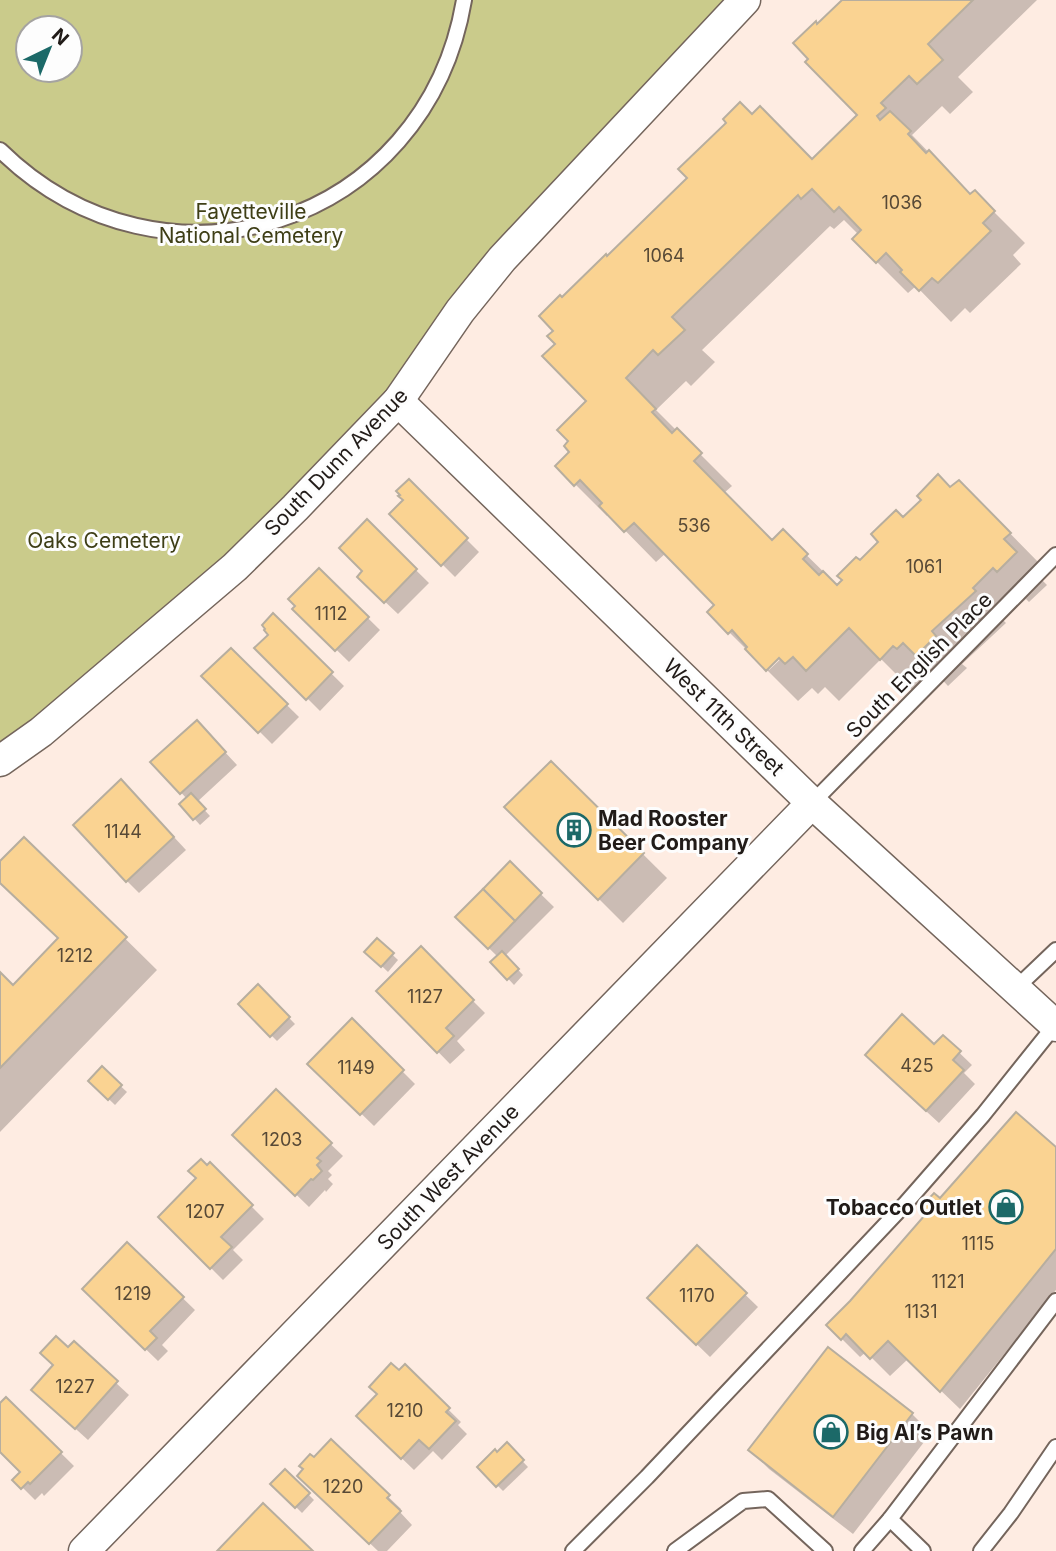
<svg xmlns="http://www.w3.org/2000/svg" width="1056" height="1551" font-family="Inter,sans-serif">
  <rect width="100%" height="100%" fill="#feece2"/>
  <path fill="#cacb8b" fill-rule="evenodd" d="M0,0h745l-347,401 -398,360zM28,28h42v42h-42z"/>
  <g fill="#0003" fill-rule="evenodd">
    <path d="M845,0h192l-79,77 15,15 -23,22 -8,-8 -30,29 59,61 4,-3 50,50 -12,12 8,9 -51,49 -5,-5 -14,14 -35,-36 -8,7 -54,-54 5,-4 -15,-15 -10,9 -4,-3 -128,124 13,12 -24,24 -5,-5 -30,29 76,76 -8,7 48,49 11,-10 55,54 65,-67 48,-30 39,24 51,52 -7,7 13,13 -18,17 -3,-3 -23,21 3,3 -44,41 5,4 -19,18 -12,-13 -7,7 -3,-3 -14,13 -31,-31 -42,42 -14,-14 -7,7 -6,-6 -14,13 -89,-89 8,-7 -51,-52 -10,9 -47,-48 -2,2 -50,-50 15,-14 16,-51 -31,-57 -2,-13 7,-32 45,-41 145,-141 60,44 48,-46 -42,-89zM784,651l3,2 -18,17 -2,-2z"/>
    <path d="M409,482l70,70 -24,25 -63,-63 13,-13z"/>
    <path d="M367,522l62,61 -31,31 -39,-37 5,-6z"/>
    <path d="M319,570l61,60 -31,32 -54,-53z"/>
    <path d="M273,616l71,70 -24,25 -63,-63 13,-13z"/>
    <path d="M231,650l68,67 -27,27 -68,-68z"/>
    <path d="M209,735l28,30 -40,37 13,14 -10,9 -19,-21 6,-5 -34,-37z"/>
    <path d="M551,763l116,115 -44,45 -116,-116z"/>
    <path d="M134,794l52,56 -47,43 -12,-12z"/>
    <path d="M24,839l133,131 -157,162v-157l13,12 47,-48 -60,-58v-18z"/>
    <path d="M510,864l44,43 -49,49 18,19 -9,10 -21,-23 5,-5 -41,-40z"/>
    <path d="M378,941l20,19 -10,12 -21,-20z"/>
    <path d="M421,949l64,64 -28,28 8,9 -15,14 -71,-73z"/>
    <path d="M258,986l37,38 -18,17 -37,-37z"/>
    <path d="M352,1021l63,63 -41,42 -64,-62z"/>
    <path d="M943,1037l29,28 -8,8 11,11 -36,39 -60,-55 55,-21z"/>
    <path d="M102,1069l25,23 -12,13 -25,-24z"/>
    <path d="M276,1092l67,64 -15,15 4,4 -4,4 5,5 -7,8 -1,-2 -16,17 -74,-72z"/>
    <path d="M1056,1149v141l-96,119 -52,-50 -18,17 -24,-24 -6,5 -32,-32 23,-23 89,-102z"/>
    <path d="M210,1165l54,54 -31,31 10,10 -20,20 -63,-63z"/>
    <path d="M127,1244l68,66 -33,35 6,6 -10,10 -74,-72z"/>
    <path d="M697,1248l61,59 -48,50 -61,-59z"/>
    <path d="M74,1344l55,51 -41,45 -42,-38 22,-52z"/>
    <path d="M829,1350l83,64 19,19 -78,101 -84,-65 -19,-19z"/>
    <path d="M405,1367l56,55 -3,3 9,9 -25,26 -9,-9 -19,19 -56,-54z"/>
    <path d="M6,1399l68,67 -30,30 -2,-3 -7,7 -20,-20 7,-8 -22,-22v-45z"/>
    <path d="M331,1442l70,67 -2,2 13,14 -25,26h-9l-66,-63 2,-28z"/>
    <path d="M507,1445l21,22 -25,24 -24,-24z"/>
    <path d="M285,1471l29,29 -12,13 -29,-29z"/>
  </g>
  <g fill="#fad392" stroke="#b7ae9f" stroke-width="2">
    <path d="M842,0h131l-45,44 15,16 -26,24 -8,-8 -28,27 5,5 -9,8 3,4 10,-9 21,20 -3,3 18,19 3,-3 41,44 5,-4 20,21 -12,12 8,8 -53,52 -6,-5 -13,13 -19,-19 2,-2 -16,-17 -10,10 -24,-24 9,-9 -22,-23 -5,5 -22,-23 -11,10 -3,-4 -126,122 13,13 -27,25 -5,-5 -27,28 30,31 -4,3 20,21 5,-5 25,25 -8,8 78,79 11,-11 25,25 -5,5 16,16 4,-4 14,14 5,-5 -5,-4 19,-19 4,3 18,-18 -7,-8 25,-24 7,7 18,-17 -4,-4 21,-22 12,13 9,-7 52,53 -7,6 13,13 -20,20 -4,-4 -20,20 3,3 -44,40 4,5 -20,20 -13,-13 -6,6 -4,-3 -13,14 -31,-32 -43,43 -13,-14 -8,7 -6,-6 -13,13 -21,-22 2,-2 -15,-17 -4,4 -21,-22 7,-7 -80,-82 -10,9 -25,-26 3,-3 -22,-23 -6,6 -19,-20 14,-14 -5,-6 4,-5 -11,-11 29,-29 -44,-45 13,-12 -8,-8 6,-5 -14,-15 21,-21 2,2 44,-43 1,2 80,-78 -9,-9 48,-46 -3,-4 17,-17 12,12 8,-8 52,53 45,-44 -52,-53 3,-3 -15,-16 23,-22 1,3z"/>
    <path d="M409,479l59,59 -27,28 -52,-52 14,-14 -5,-4 2,-1 -4,-4z"/>
    <path d="M367,519l50,50 -33,34 -27,-26 5,-6 -23,-23z"/>
    <path d="M319,568l50,49 -34,34 -43,-42 3,-3 -7,-7z"/>
    <path d="M273,613l60,59 -27,28 -52,-52 14,-13 -4,-5 1,-1 -3,-4z"/>
    <path d="M231,648l57,56 -30,29 -57,-57z"/>
    <path d="M197,720l29,32 -46,42 -30,-32z"/>
    <path d="M551,761l93,92 -46,47 -94,-93z"/>
    <path d="M121,779l53,58 -48,45 -53,-57z"/>
    <path d="M191,793l15,16 -13,11 -14,-16z"/>
    <path d="M24,837l103,100 -127,131v-96l13,13 45,-47 -58,-55v-22z"/>
    <path d="M510,861l32,32 -27,28 -32,-32z"/>
    <path d="M483,889l32,32 -27,28 -33,-32z"/>
    <path d="M377,938l17,15 -13,14 -17,-15z"/>
    <path d="M421,946l53,54 -28,28 8,8 -17,17 -61,-62z"/>
    <path d="M502,951l17,18 -12,11 -17,-18z"/>
    <path d="M258,984l32,33 -20,20 -32,-33z"/>
    <path d="M902,1014l32,30 9,-9 18,16 -8,9 11,10 -38,41 -61,-56z"/>
    <path d="M352,1018l52,52 -44,45 -53,-51z"/>
    <path d="M102,1066l20,19 -14,15 -20,-19z"/>
    <path d="M276,1089l56,54 -15,15 4,3 -4,4 5,6 -9,9 -2,-1 -16,17 -63,-61z"/>
    <path d="M1016,1112l40,35v102l-116,143 -52,-51 -18,18 -24,-25 -5,6 -15,-15 24,-24 75,-86 -6,-6 15,-16 6,5z"/>
    <path d="M201,1159l6,6 3,-3 43,43 -32,32 11,10 -22,22 -52,-52 38,-39 -8,-7z"/>
    <path d="M127,1242l57,55 -34,34 7,7 -12,12 -63,-61z"/>
    <path d="M697,1245l50,48 -51,52 -49,-47z"/>
    <path d="M56,1336l12,11 6,-6 44,40 -43,48 -44,-39 22,-25 -13,-12z"/>
    <path d="M828,1347l85,66 -80,104 -85,-67z"/>
    <path d="M391,1363l8,7 6,-6 45,44 -4,4 10,9 -27,28 -10,-9 -18,19 -45,-43 21,-22 -8,-7z"/>
    <path d="M6,1397l56,55 -32,32 -2,-2 -7,7 -9,-9 8,-8 -20,-20v-49z"/>
    <path d="M331,1439l59,56 -3,3 14,13 -32,33 -72,-68 6,-7 -4,-3 11,-12 4,3z"/>
    <path d="M507,1442l17,18 -28,27 -19,-20 18,-18 2,3z"/>
    <path d="M285,1469l25,24 -15,15 -25,-24z"/>
    <path d="M263,1503l50,48h-96z"/>
  </g>
  <g fill="none" stroke-linecap="round" stroke-linejoin="round">
    <defs>
      <g id="lane">
        <path d="M0,150c163,160 426,76 464,-150"/>
        <path d="M812,803l244,-248"/>
        <path d="M1015,989l41,-39"/>
        <path d="M890,1519l33,32"/>
        <path d="M573,1551l74,-74 258,-273 78,-89 72,-90"/>
        <path d="M675,1551l68,-50 25,-2 57,52"/>
        <path d="M862,1551l28,-32 166,-218"/>
        <path d="M981,1551l30,-38 45,-66"/>
      </g>
      <g id="street">
        <path d="M398,401l414,402 244,223"/>
        <path d="M0,761l41,-29 194,-165 60,-59 103,-107 62,-90 42,-52 243,-259"/>
        <path d="M84,1551l728,-748"/>
      </g>
    </defs>
    <use href="#lane" stroke="#74655c" stroke-width="18"/>
    <use href="#street" stroke="#74655c" stroke-width="33"/>
    <use href="#lane" stroke="#fff" stroke-width="14"/>
    <use href="#street" stroke="#fff" stroke-width="30"/>
  </g>
  <defs>
    <symbol id="building-ring" viewBox="-11 -11 22 22"><circle r="9.5" fill="#fdfdfd" stroke="#1c6968" stroke-width="1.5"/><path d="M-4-6H4V6H1V3H-1V6H-4ZM-2.5-4.3h1.7v1.8h-1.7ZM.8-4.3h1.7v1.8H.8ZM-2.5-1h1.7V.8h-1.7ZM.8-1h1.7V.8H.8Z" fill="#1c6968"/></symbol>
    <symbol id="shop-ring" viewBox="-11 -11 22 22"><circle r="9.5" fill="#fdfdfd" stroke="#1c6968" stroke-width="1.5"/><path d="M-5-2.5h2.3a2.7 3.5 0 0 1 5.4 0H5L5.5 6h-11ZM-1.5-2.5h3a1.5 2.3 0 0 0-3 0Z" fill="#1c6968"/></symbol>
  </defs>
  <g fill-rule="evenodd">
    <use href="#building-ring" x="555" y="811" width="38" height="38"/>
    <use href="#shop-ring" x="987" y="1188" width="38" height="38"/>
    <use href="#shop-ring" x="812" y="1413" width="38" height="38"/>
  </g>
  <g text-anchor="middle" dominant-baseline="central" stroke-width="6" stroke-linejoin="round" paint-order="stroke">
    <g font-size="18" fill="#574936">
      <text x="902" y="202">1036</text>
      <text x="664" y="255">1064</text>
      <text x="694" y="525">536</text>
      <text x="924" y="566">1061</text>
      <text x="331" y="613">1112</text>
      <text x="123" y="831">1144</text>
      <text x="75" y="955">1212</text>
      <text x="425" y="996">1127</text>
      <text x="917" y="1065">425</text>
      <text x="356" y="1067">1149</text>
      <text x="282" y="1139">1203</text>
      <text x="205" y="1211">1207</text>
      <text x="978" y="1243">1115</text>
      <text x="948" y="1281">1121</text>
      <text x="133" y="1293">1219</text>
      <text x="697" y="1295">1170</text>
      <text x="921" y="1311">1131</text>
      <text x="75" y="1386">1227</text>
      <text x="405" y="1410">1210</text>
      <text x="343" y="1486">1220</text>
    </g>
    <g font-size="21" fill="#3e3e16" stroke="#fdfdfd">
      <text x="251" y="211">Fayetteville<tspan x="251" dy="24">National Cemetery</tspan></text>
      <text x="104" y="540">Oaks Cemetery</text>
    </g>
    <g font-size="21" fill="#211b18" stroke="#fdfdfd">
      <text transform="translate(336 462) rotate(-46)">South Dunn Avenue</text>
      <text transform="translate(919 665) rotate(-45)">South English Place</text>
      <text transform="translate(724 717) rotate(44)">West 11th Street</text>
      <text transform="translate(448 1177) rotate(-46)">South West Avenue</text>
    </g>
    <g font-size="21" font-weight="bold" fill="#211b18" stroke="#fdfdfd" text-anchor="start">
      <text x="598" y="818">Mad Rooster<tspan x="598" dy="24">Beer Company</tspan></text>
      <text x="982" y="1207" text-anchor="end">Tobacco Outlet</text>
      <text x="856" y="1432">Big Al’s Pawn</text>
    </g>
  </g>
  <g transform="translate(49 49) rotate(43)"><circle r="33" fill="#fdfdfd" stroke="#a5a3a1" stroke-width="2"/>
  <path d="M0-5L12 26L0 18L-12 26Z" fill="#1c6968"/>
  <text y="-10" font-size="19" font-weight="bold" text-anchor="middle" fill="#211b18">N</text>
  </g>
</svg>
